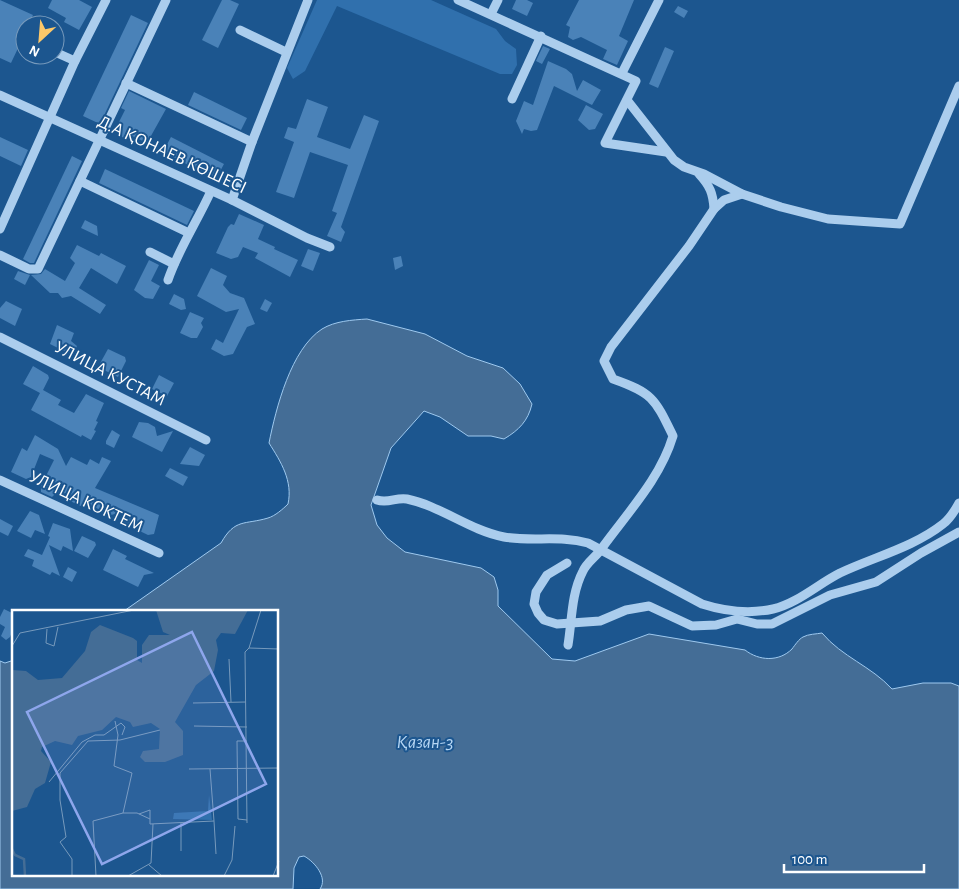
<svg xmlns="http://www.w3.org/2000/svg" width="959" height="889" font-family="'Alegreya Sans',sans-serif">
  <rect width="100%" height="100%" fill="#1c568f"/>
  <path fill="#3070ad" d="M317,0h114l65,29 9,12 11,8 1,16 -5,9h-12l-163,-68 -32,65 -12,8 -6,-11z"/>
  <path fill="#446d96" stroke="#9ec9ef" d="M367,319l58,15 42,22 36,12 17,16 12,20c-4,17 -13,26 -28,35l-13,-3h-23l-28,-19 -16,-6 -33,37 -20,57 6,20 10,13 18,14 76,16 13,9 4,13v16l54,53 23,2 74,-27 96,16c14,11 34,12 47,-1 3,-4 7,-10 11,-12 5,-3 14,-3 19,-4 20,24 49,33 70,56l31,-6h28l8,3v203h-639c8,-11 -5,-27 -16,-33l-5,1 -5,11 -1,21h-293v-228l5,2 9,-3v215h264v-263l-154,-1 97,-68c14,-25 24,-18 47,-25 7,-2 15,-9 20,-14 5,-23 -7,-42 -19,-61 7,-35 22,-94 53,-114 13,-8 30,-9 45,-10z"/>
  <g fill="#4a82b8">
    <path d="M0,0l33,15 -5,10h-3v21l-5,-2 -9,19 -11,-5z"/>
    <path d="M52,0h27l13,7 -13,23 -15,-8 2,-4 -18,-10z"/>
    <path d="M222,0h8l9,4 -21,44 -16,-8z"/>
    <path d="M516,0h11l6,3 -6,13 -15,-7z"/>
    <path d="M579,0h55l-15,36 9,5 -11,24 -14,-6 4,-9 -26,-13 -8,3 -5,-3 2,-10 -4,-2z"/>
    <path d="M678,6l10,5 -4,7 -10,-6z"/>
    <path d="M131,15l17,8 -48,101 -17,-8z"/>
    <path d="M543,46l7,3 -8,15 -6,-3z"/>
    <path d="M665,47l9,4 -16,37 -9,-4z"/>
    <path d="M548,61l18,8 6,5 5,17 6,-11 18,10 -9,15 -38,-19 -17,44 -6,1 -7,-2 -2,5 -6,-13 8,-20 9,4z"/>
    <path d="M129,91l37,18 -19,34 -19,-9 -2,5 -8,-4 2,-5 -4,-2 9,-18 -4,-2z"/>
    <path d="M194,92l53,26 -6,12 -53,-25z"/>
    <path d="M307,99l21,8 -11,30 33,12 14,-34 15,6 -38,106 4,5 -4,10 -14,-6 10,-23 -5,-2 16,-46 -38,-13 -16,46 -18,-6 18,-50 -10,-4 4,-11 8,2z"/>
    <path d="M586,105l17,9 -8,15 -6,1 -11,-10z"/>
    <path d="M0,137l28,13 -7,16 -21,-10z"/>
    <path d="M171,137l53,27 -8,15 -53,-27z"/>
    <path d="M72,156l10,5 -48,102h-4l-7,-4z"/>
    <path d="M105,169l89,42 -7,14 -88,-42z"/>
    <path d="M239,214l25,11 -6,14 17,8 -1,2 24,11 -8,17 -35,-19 3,-5 -15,-6 -5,10 -7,2 -15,-6 12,-26 3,-3 3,1z"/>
    <path d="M85,220l12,6 1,10 -17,-8z"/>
    <path d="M77,245l22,11 2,-3 25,13 -9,18 -26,-16 -12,20 27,17 -6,9 -29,-18 -9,2 -4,-5h-8l-19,-18 10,-1 4,-5 20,12 10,-18 -5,-5z"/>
    <path d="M308,249l12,4 -7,18 -12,-5z"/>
    <path d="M401,256l2,10 -8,4 -2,-12z"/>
    <path d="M149,260l10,5 -8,16 9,5 -7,13 -8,-1 -11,-8z"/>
    <path d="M211,268l16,8 -4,9 7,8 14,5 11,26 -8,3 -14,27 -9,2 -13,-7 5,-10 7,4 16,-34 -13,3 -29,-16z"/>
    <path d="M18,271l12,4 -5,10 -11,-6z"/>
    <path d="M174,294l10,5 2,10 -5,1 -12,-6z"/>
    <path d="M265,299l7,4 -5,9 -7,-3z"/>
    <path d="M6,301l16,8 -7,17 -15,-8v-10z"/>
    <path d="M190,312l14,6 -3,5 2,4 -6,11h-6l-11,-5z"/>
    <path d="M57,325l17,8 -3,8 6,5 -3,6 -7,-3 -1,3 -16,-8z"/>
    <path d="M108,349l17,8 1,4 -8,16 -20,-10z"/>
    <path d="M33,366l15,9 1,3 -6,12 18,10 -3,5 16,8 12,-19 18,9 -8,18 2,1 -4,8 2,1 -5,9 -9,-5 -1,2 -50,-27 9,-17 -17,-9z"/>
    <path d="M159,375l15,8 -7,13 -15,-7z"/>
    <path d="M139,422l9,1 7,4 2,9 16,-5 -11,21 -30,-15z"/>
    <path d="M112,430l8,5 -6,13 -8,-4v-3z"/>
    <path d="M35,435l23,14 8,17 5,-9 16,8 3,-6 9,5 3,-7 9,4 -16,27 64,27 -5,19 -6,1 -27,-13 5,-11 -15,4 -21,-10 -7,2 -15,-7 4,-8 -18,3 -2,2 -11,-5v-6l13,-26 -14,-6 -9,23 -5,2 -15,-7 11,-24 5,3z"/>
    <path d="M190,447l15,8 -6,11 -19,-2z"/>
    <path d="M170,468l18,9 -5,9 -18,-10z"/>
    <path d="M30,511l9,4 6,19 -10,-4 -4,8 -14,-7z"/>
    <path d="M0,519l13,7 -5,10 -8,-4z"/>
    <path d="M53,523l17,6 3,22 -10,-5 -2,5 -12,-6 11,31 -8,-4 -2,3 -18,-9 2,-6 -10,-4 4,-7 14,6 8,-18 -2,-1z"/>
    <path d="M82,536l13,6 1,3 -8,13 -14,-7z"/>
    <path d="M113,549l14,7 -2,3 29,14 -10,2 -6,12 -35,-17z"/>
    <path d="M68,567l9,5 -5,10 -9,-5z"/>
    <path d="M4,609l10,5v13l-4,10 -4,3 -5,-4 4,-9 -5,-3v-7z"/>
  </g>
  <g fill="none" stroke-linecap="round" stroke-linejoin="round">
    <g stroke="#abcded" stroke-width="9">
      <path d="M458,0l178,81 -31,62 61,9"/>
      <path d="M491,14l7,-14"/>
      <path d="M240,30l46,22"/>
      <path d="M55,52l20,9"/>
      <path d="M622,73l37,-73"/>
      <path d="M126,83l126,59"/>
      <path d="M0,95l232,105 75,38 23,9"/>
      <path d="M512,99l29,-63"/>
      <path d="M627,100l47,60 10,7 20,7 38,20 39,13 47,12 72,5 59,-138"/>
      <path d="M699,174c11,12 14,19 15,35"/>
      <path d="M80,181l109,52"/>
      <path d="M232,200l20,-58 56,-142"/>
      <path d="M0,229l75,-168 31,-61"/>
      <path d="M150,252l24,12"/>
      <path d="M0,255l29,14h9l128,-269"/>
      <path d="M168,280c11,-32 29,-58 43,-89"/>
      <path d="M0,337l206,103"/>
      <path d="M0,480l159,73"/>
      <path d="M377,500c11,4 19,-3 30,-1 34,7 62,31 97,38 28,5 56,-2 84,6l114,61c22,7 48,10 71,5 25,-6 45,-25 67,-36 34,-16 74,-26 103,-49 8,-6 12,-14 16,-21"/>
      <path d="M567,563l-20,12 -11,17 -2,12 4,9 6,7 13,4 43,-3 26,-11 23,-4 43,20 24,-1 21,-6 20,5h15l58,-29 46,-13 45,-29 38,-21"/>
      <path d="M568,645c4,-24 3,-51 15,-74 4,-9 14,-15 19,-23 26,-36 58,-69 71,-112 -18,-37 -20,-43 -60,-57l-9,-18 7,-14 78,-101 25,-37 10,-9 18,-6"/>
    </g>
  </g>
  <g text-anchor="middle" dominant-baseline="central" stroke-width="4" stroke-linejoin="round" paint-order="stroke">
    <g font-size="18" fill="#fff" stroke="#1c568f">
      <text transform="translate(172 155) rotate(25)">Д.А ҚОНАЕВ КӨШЕСІ</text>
      <text transform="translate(110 374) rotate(27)">УЛИЦА КУСТАМ</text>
      <text transform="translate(86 502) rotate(25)">УЛИЦА КОКТЕМ</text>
    </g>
    <g font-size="19" font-style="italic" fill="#b7d7f4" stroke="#1c568f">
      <text x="425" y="742">Қазан-3</text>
    </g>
  </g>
  <g transform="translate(12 610)">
    <rect width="266" height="266" fill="#1c568f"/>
    <path d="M197,185l3,25 -39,-1 1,-6 34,-2z" fill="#3070ad"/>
    <path d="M144,0h92l-13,24 -14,-1 -5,7 2,10 -4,21 -18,14 -21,37 8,9v24l-18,7h-20l-5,-5 3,-6 16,-2 1,-20 -9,-6 -18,4 -3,-5 -14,-5 -14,13 -24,6 -6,9 -17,-4 -13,6 -1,4 10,11 -6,21 -10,6 -8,18 -15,4v-141l14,1 12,9 24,-2 23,-27 6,-19 9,-7 33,13 4,3v19l5,3v-18l7,-10h21l-7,-3z" fill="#446d96"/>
    <path fill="none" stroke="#446d96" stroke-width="2.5" d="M0,239l3,6 9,4 1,17"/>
    <path fill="none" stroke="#779abc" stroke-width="1" d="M35,19l-1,14 8,3 4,-19M0,36l8,-13 114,-23M237,38l12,-38M217,49l2,43M181,93l53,-1M103,111l3,14 -4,31 18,7 -9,40M182,116l53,1M235,131h-10l1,78 9,1M177,159l90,-1M37,172l33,-40 13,-7h9l17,-12 4,4 -3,8M127,204l11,-4v14l64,-3 -4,-52M202,211l2,33M235,213l-2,-171 4,-4 30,1M169,241v-28M137,255l13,11M60,266v-17l-12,-17 6,-5 -6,-37v-27l28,-32 32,-1 40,-10M84,266l-3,-55 30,-8h14l13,6M116,266l23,-13 2,-39M212,266l8,-16 3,-34M261,266l6,-15"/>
    <path fill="#8ea6ec" fill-opacity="0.15" stroke="#8ea6ec" stroke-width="2.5" d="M180,22l74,152 -164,80 -75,-152z"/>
    <rect width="266" height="266" fill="none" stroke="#fff" stroke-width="2.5"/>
  </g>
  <g transform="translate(40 40) rotate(206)"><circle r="24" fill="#1c568f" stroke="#779abc"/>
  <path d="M0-4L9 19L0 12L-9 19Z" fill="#fdc869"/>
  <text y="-8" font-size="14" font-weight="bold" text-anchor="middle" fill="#ffffff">N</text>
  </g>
  <path d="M784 864v8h140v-8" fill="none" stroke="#ffffff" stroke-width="2.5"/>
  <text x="792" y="864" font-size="15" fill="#ffffff" stroke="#1c568f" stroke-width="4" paint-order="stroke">100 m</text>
</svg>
